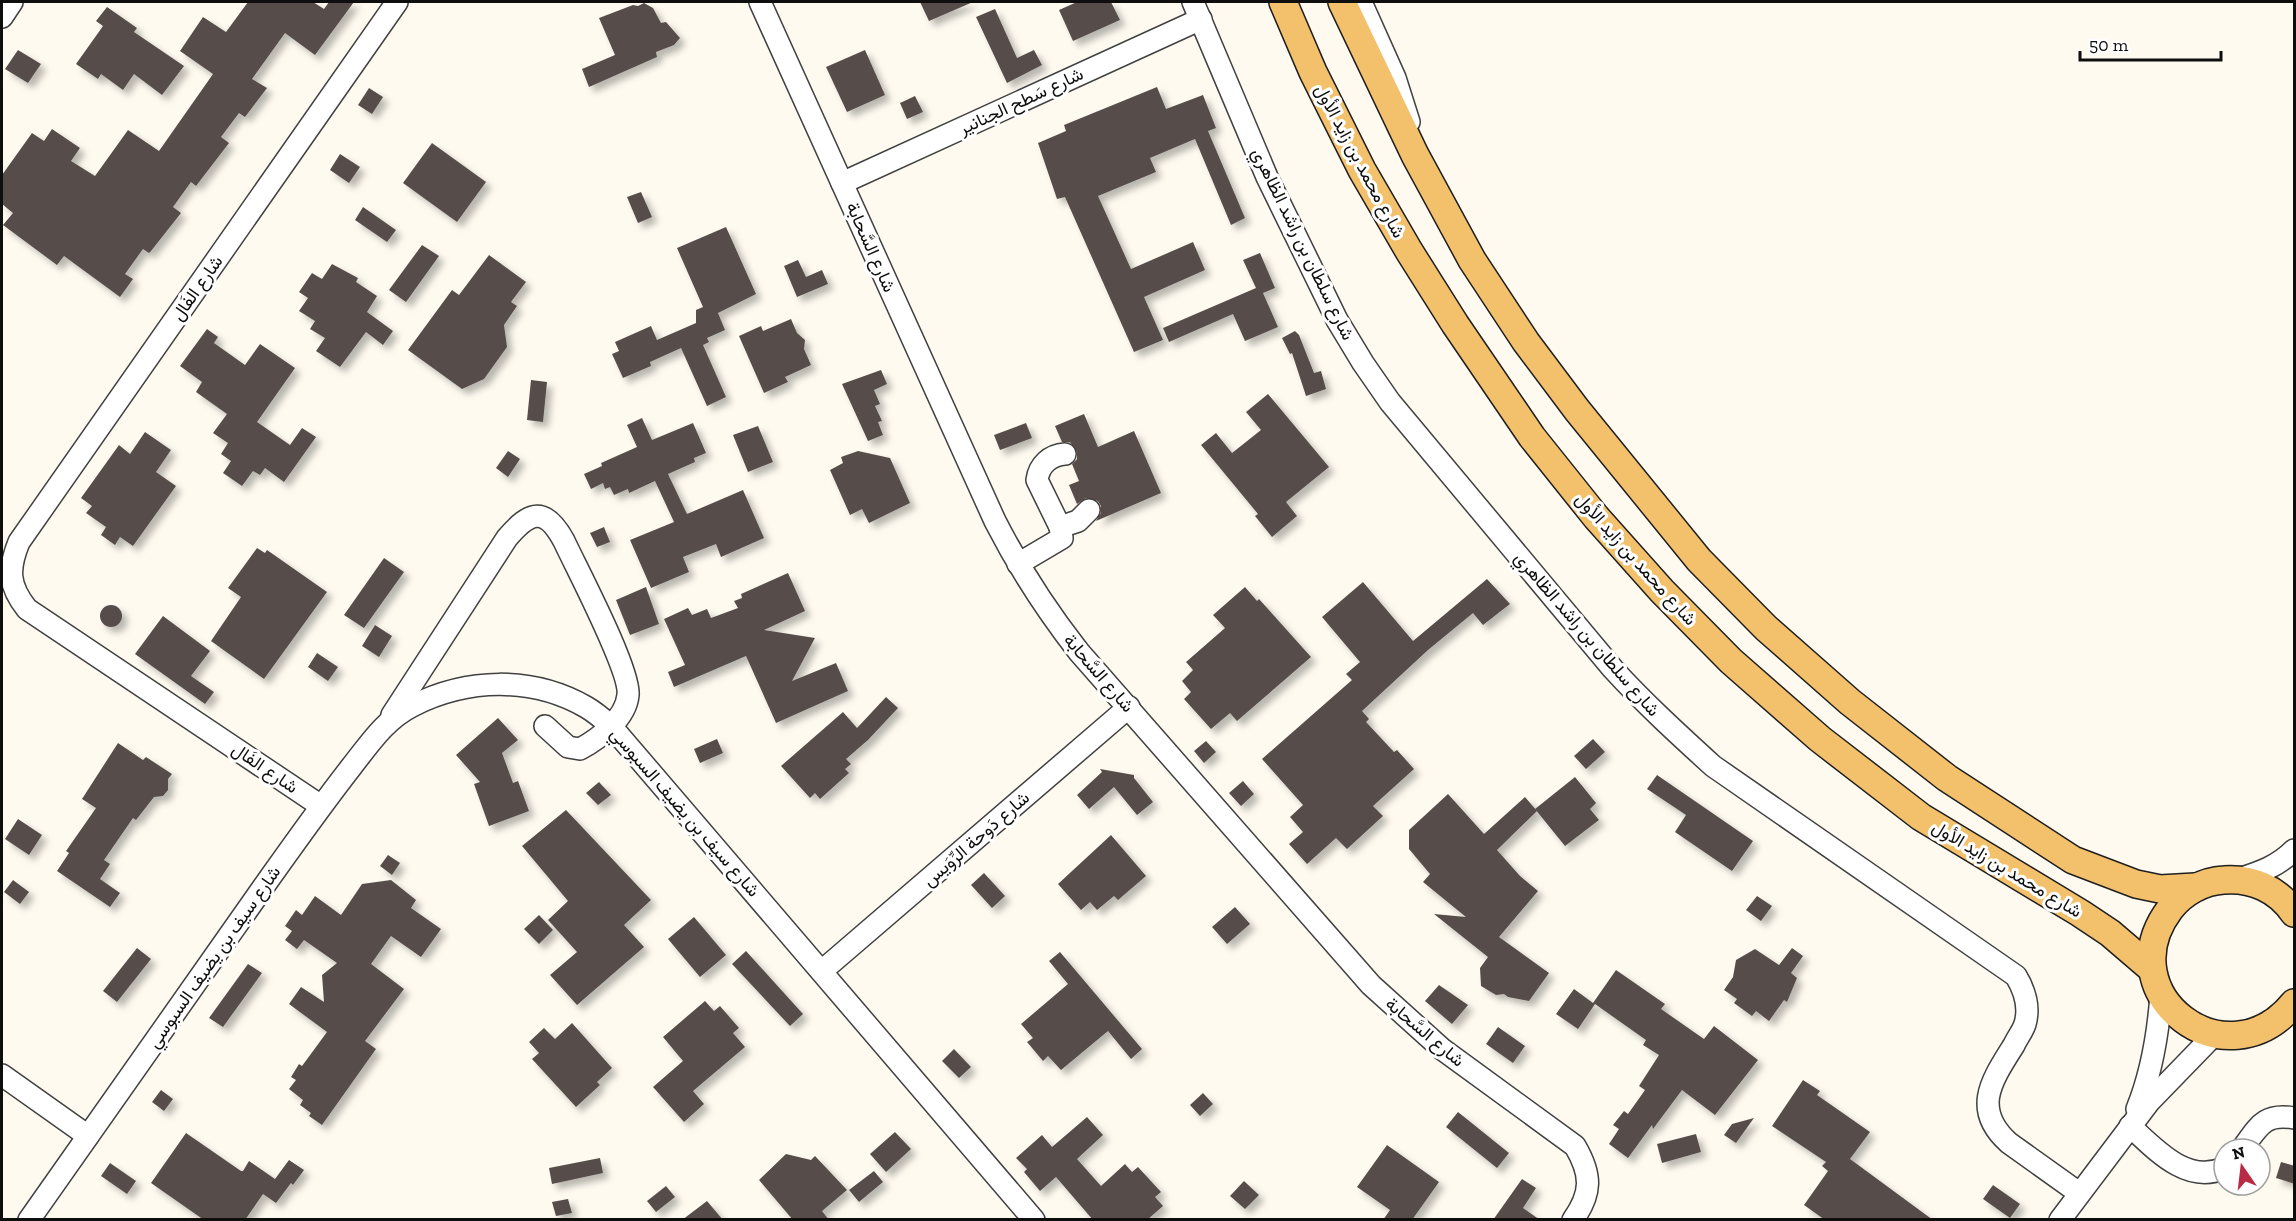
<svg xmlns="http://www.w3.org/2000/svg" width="2296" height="1221" font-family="'Zilla Slab',Vazirmatn,serif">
  <defs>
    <filter id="shadow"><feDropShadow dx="5.5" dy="5.5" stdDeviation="3" flood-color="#0004"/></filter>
  </defs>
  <rect width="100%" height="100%" fill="#fefaf0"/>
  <g fill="#574e4b" filter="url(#shadow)">
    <path d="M248,2h65l11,7 5,-7h25l-39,53 -30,-22 -33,46 15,9 -22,29 -6,-4 -18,24 8,6 -33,43 -5,-4 -18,25 8,6 -30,38 -2,2 -6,-4 -18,25 8,5 -13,18 -56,-41 -7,9 -54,-40 10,-12 -11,-9v-29l30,-42 12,8 8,-12 28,19 -9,13 24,15 33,-46 31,21 54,-77 -33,-23 23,-34 23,15z"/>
    <path d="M920,2h53l-44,19z"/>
    <path d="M1077,2h34l9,18 -47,21 -14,-31z"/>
    <path d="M644,3l9,5 8,15 5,-1 14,16 -6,7 -18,7 1,5 -68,30 -7,-18 33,-14 -16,-37 34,-13 5,1z"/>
    <path d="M107,7l30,21 -3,4 50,34 -22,29 -28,-21 -11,16 -22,-16 -3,5 -22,-15 27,-38 -7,-5z"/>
    <path d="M995,9l22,49 17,-8 8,15 -35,18 -31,-66z"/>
    <path d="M18,50l23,14 -13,19 -23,-14z"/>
    <path d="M865,50l20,45 -38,17 -21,-45z"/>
    <path d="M1157,87l9,22 37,-14 13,33 -8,3 37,87 -14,7 -36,-86 -45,19 6,14 -58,24 33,73 62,-27 12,28 -61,27 19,43 -29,12 -69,-155 -8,2 -19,-56 28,-12 -2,-6z"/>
    <path d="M369,88l14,9 -11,17 -14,-9z"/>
    <path d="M915,96l8,16 -16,7 -7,-16z"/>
    <path d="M432,143l54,39 -29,40 -54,-39z"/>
    <path d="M340,154l20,13 -11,16 -19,-13z"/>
    <path d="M641,192l11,25 -14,6 -11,-26z"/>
    <path d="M363,207l33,23 -9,12 -32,-22z"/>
    <path d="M726,227l30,67 -38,19 7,17 -18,8 2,4 -6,3 23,52 -19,9 -26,-58 -31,14 1,4 -28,12 -11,-24 7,-3 -4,-9 36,-16 6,14 39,-17v-13l7,-3 -26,-59z"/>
    <path d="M422,245l17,11 -33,46 -17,-12z"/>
    <path d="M1260,253l15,35 -12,5 15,34 -33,14 -12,-27 -64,28 -6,-14 93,-40 -13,-28z"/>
    <path d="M489,255l37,27 -15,20 6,4 -13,19 3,22 -23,32 -22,10 -54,-39 44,-60 7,5z"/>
    <path d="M798,260l8,17 16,-7 6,14 -31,13 -13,-31z"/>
    <path d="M332,264l26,14 -2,4 21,14 -10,16 26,19 -10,14 -17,-13 -26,35 -24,-16 9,-13 -15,-9 5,-8 -16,-10 9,-13 -9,-6 13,-19 10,6z"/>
    <path d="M791,319l6,14 8,7 -1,9 7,16 -26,12 3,5 -24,11 -25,-57 22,-10 2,5z"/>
    <path d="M207,329l11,8 -4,6 31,22 15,-21 35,24 -38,54 33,23 12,-17 14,9 -32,45 -19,-14 -5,7 -7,-4 -11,15 -19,-13 8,-12 -10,-7 7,-11 -15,-10 14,-19 -31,-22 6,-10 -22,-16z"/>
    <path d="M1295,331l4,4 15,38 7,-2 5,18 -20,7 -14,-43 -2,1 -8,-16z"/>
    <path d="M881,370l6,14 -13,6 6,14 -5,2 7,15 -4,1 5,13 -15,6 -26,-57z"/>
    <path d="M531,380l16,2 -4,40 -16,-2z"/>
    <path d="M1268,394l61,73 -43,35 11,14 -25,21 -17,-21 3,-2 -57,-69 15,-12 16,20 29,-23 -15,-18z"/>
    <path d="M1084,414l14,33 36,-16 27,62 -65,28 5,-8v-7l-3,-5 -12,-3 -9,6 -8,-19 10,-4 -7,-17 5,-5v-7l-7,-10h-8l-7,-16z"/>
    <path d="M642,418l10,22 41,-17 13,30 -12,5 1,4 -27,12 19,40 56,-24 21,48 -43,19 -5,-13 -33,13 6,15 -38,16 -21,-48 44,-18 -19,-41 -26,12 -1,-4 -14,6 -4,-8 -5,2 -2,-6 -12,6 -7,-15 18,-8 -1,-3 36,-16 -10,-22z"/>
    <path d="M1026,423l6,15 -32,12 -6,-15z"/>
    <path d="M758,426l15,36 -25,10 -15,-37z"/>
    <path d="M145,432l26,18 -15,22 20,14 -43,60 -13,-9 -5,8 -14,-10 5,-8 -20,-14 6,-7 -11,-8 38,-53 11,9z"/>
    <path d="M508,451l12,8 -12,18 -12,-9z"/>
    <path d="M858,451l32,7 20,45 -41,20 -7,-14 -12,6 -20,-45 13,-7 -2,-6z"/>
    <path d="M604,527l6,15 -13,5 -7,-14z"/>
    <path d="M257,548l8,5 2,-3 60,42 -63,87 -53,-38 30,-44 -13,-9z"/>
    <path d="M384,558l20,14 -40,56 -20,-13z"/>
    <path d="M788,573l17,38 -41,19 51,8 -23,43 44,-18 12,28 -72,32 -30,-67 -72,31 -6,-15 17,-7 -21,-46 24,-11 4,7 15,-6 4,9 27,-10 -4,-7 8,-3 -1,-4z"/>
    <path d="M1487,579l23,25 -27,21 -10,-12 -45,37 -66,61 7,8 -3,3 28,30 3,-2 17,19 -41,37 10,10 -36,33 -11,-11 -29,26 -18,-20 14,-12 -13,-15 13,-12 -41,-46 90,-79 -6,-6 14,-12 -38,-45 41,-35 50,59z"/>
    <path d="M646,587l13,37 -29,11 -14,-35z"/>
    <path d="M1245,587l12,14 2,-2 52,58 -74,64 -7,-8 -19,16 -27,-30 7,-7 -9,-11 11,-11 -7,-8 39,-34 -12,-13z"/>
    <circle cx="111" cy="616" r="11"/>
    <path d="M163,616l47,35 -19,25 23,16 -9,12 -70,-50z"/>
    <path d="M375,625l17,11 -13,21 -17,-11z"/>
    <path d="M317,653l21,14 -10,14 -20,-14z"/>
    <path d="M886,697l12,11 -30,32 -22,19 5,5 -6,5 4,4 -29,26 -5,-6 -5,5 -29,-32 62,-54 14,16z"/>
    <path d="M498,718l20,22 -16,13 11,30 5,-2 11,30 -40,15 -15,-42 6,-2 -24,-27z"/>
    <path d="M717,739l6,14 -23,10 -6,-14z"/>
    <path d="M1593,739l12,13 -19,17 -12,-13z"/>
    <path d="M1206,741l10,11 -12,11 -10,-12z"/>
    <path d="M118,743l25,17 3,-3 26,17 -4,5v11l-5,6 -9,1 -18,23 -3,-2 -29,42 6,4 -10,15 20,14 -10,14 -53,-36 12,-18 -3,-2 30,-43 -14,-9z"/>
    <path d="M1100,769l34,6v3l19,24 -16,13 -23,-28 -25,22 -12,-14 25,-23z"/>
    <path d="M1657,775l96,66 -21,30 -57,-39 11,-17 -39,-26z"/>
    <path d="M1575,777l21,26 -6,6 9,11 -34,26 -30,-37z"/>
    <path d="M1243,781l11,13 -13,12 -12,-13z"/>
    <path d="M599,782l12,13 -13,10 -12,-12z"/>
    <path d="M1448,794l36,40 41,-37 12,14 -40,39 23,26 18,15 -39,46 50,36 -20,28 -21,-4 -4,-3 -8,1 -15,-9 -1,-18 8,-11 -54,-43 32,3 -43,-35 7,-8 -21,-25v-19z"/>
    <path d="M566,810l85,90 -27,25 20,22 -67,58 -27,-30 27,-23 -29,-32 20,-19 -46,-55z"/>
    <path d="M18,819l24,16 -13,20 -24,-16z"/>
    <path d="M1111,835l35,41 -28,24 -4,-4 -17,14 -7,-8 -9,8 -23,-26z"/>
    <path d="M388,855l12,8 -8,12 -12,-9z"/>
    <path d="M984,873l21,23 -13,12 -21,-23z"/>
    <path d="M13,880l16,12 -9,12 -16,-12z"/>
    <path d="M391,880l25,20 -5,8 30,21 -20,28 -30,-21 -20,28 33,25 -39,52 11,8 -54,76 -13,-9 2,-3 -11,-8 3,-5 -14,-11 7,-9 -5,-3 8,-13 3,2 25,-34 -38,-28 12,-17 23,15 -2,-27 15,-12 -33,-23 -7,9 -12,-9 7,-9 -7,-5 11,-16 6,5 13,-19 26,19 21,-31z"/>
    <path d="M1757,896l15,10 -11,15 -15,-11z"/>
    <path d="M1235,907l15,17 -23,20 -15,-17z"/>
    <path d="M539,915l14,15 -14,14 -15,-15z"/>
    <path d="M694,917l32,38 -26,22 -32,-38z"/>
    <path d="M137,948l14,11 -34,43 -14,-11z"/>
    <path d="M1792,948l11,8 -12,17 6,5 -10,24 -3,-2 -15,21 -13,-10 -4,5 -18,-13 3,-4 -13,-9 9,-13 3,-17 19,-11 24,16z"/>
    <path d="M746,951l57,63 -13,12 -58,-62z"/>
    <path d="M1060,952l82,97 -11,10 -23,-28 -47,39 -13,-14 -5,5 -16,-19 6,-4 -12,-14 47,-40 -19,-23z"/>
    <path d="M248,964l14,9 -39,54 -14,-9z"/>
    <path d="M1616,970l49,34 -4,5 43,30 10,-13 44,34 -43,55 -33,-25 -29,39 -1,-4 -24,33 -19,-14 10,-15 -6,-4 11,-14 4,3 17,-24 -6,-4 20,-31 -16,-10 3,-5 -51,-36 -17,25 -22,-15 18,-25 19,14z"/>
    <path d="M1439,985l29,20 -16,19 -27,-23z"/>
    <path d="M705,1001l9,10 6,-5 19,22 -6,5 12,14 -52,44 11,13 -20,18 -31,-35 30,-26 -20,-24z"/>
    <path d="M572,1023l40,45 -15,14 3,3 -24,22 -44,-48 7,-6 -10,-11 15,-14 11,11z"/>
    <path d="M1498,1027l27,19 -12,17 -27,-19z"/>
    <path d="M954,1049l17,18 -12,11 -17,-17z"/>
    <path d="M1803,1080l17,11 -3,4 53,37 -20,27 83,61h-108l-21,-15 24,-34 -6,-5 4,-4 -54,-36z"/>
    <path d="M161,1090l12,9 -9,12 -12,-9z"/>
    <path d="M1203,1093l10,11 -13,12 -10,-11z"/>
    <path d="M1458,1112l51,41 -12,15 -51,-41z"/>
    <path d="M1087,1117l16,18 -26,24 24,27 24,-22 7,8 6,-5 23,25 -6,5 8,9 -16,14h-54l-37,-43 -16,14 -16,-19 3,-3 -11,-11 26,-23 10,12z"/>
    <path d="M1754,1118l-18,25 -12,-8 8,-11z"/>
    <path d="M895,1132l16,17 -25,23 -16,-18z"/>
    <path d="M186,1133l55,38h2l6,-10 26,18 14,-19 15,10 -11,15 -2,-2 -15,20 -13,-9 -18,26h-41l-53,-37z"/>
    <path d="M1696,1134l5,18 -39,11 -5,-19z"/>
    <path d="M1387,1145l52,37 -27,38h-29l7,-10 -33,-23z"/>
    <path d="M786,1154l25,6 4,-4 32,34 -25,21 7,9h-36l-34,-40z"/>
    <path d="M600,1158l3,15 -51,11 -3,-16z"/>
    <path d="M2281,1162l14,4v18l-19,-6z"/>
    <path d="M110,1163l26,18 -9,13 -26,-18z"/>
    <path d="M874,1171l9,11 -24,20 -10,-12z"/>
    <path d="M1522,1179l14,9 -13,20 17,12h-47z"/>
    <path d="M1244,1181l15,14 -14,14 -15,-13z"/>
    <path d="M1993,1185l27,19 -10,14 -27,-19z"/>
    <path d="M666,1186l9,11 -19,15 -9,-11z"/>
    <path d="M568,1199l4,14 -16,3 -4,-14z"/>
    <path d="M707,1201l16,19h-41z"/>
  </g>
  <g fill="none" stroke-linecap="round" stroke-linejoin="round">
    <defs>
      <g id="minor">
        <path d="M760,2l235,519c24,47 52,90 84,131l292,333 71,64 133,97c17,29 17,47 -2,74"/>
        <path d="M1193,2l74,175 70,143 26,43 27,39 223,267c32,35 66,66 100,97l303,210c9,15 14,31 9,48 -2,7 -8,14 -11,21 -22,35 -43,64 -5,98l70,50"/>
        <path d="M1361,2l34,76 14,44"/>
        <path d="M2,17l10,-15"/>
        <path d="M842,183l359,-164"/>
        <path d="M1060,527l18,-6 11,-11"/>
        <path d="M1018,564l44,-26 -2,-11 -23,-47c2,-15 13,-25 28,-26"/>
        <path d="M392,715l115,-177c23,-27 38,-32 57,3 13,28 67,130 64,154 -2,23 -29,44 -48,54l-12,-2 -23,-21"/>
        <path d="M321,806l-294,-197c-19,-24 -19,-40 -8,-67l378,-540"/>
        <path d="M2239,879c22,-7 39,-13 55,-29"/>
        <path d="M823,970l306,-263"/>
        <path d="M2,1075l86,61"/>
        <path d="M2137,1109c15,-37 21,-74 24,-114"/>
        <path d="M2130,1126c25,23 57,59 94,42"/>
        <path d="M2242,1149c17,-23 22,-36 52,-31"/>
        <path d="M29,1220c80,-114 160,-228 240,-341 27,-38 54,-76 83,-113 18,-23 34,-47 60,-60 55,-28 120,-30 174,1 9,5 17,12 25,19l423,494"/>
        <path d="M2060,1220l89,-118 65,-67"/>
      </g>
      <g id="major">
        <path d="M1283,2l30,70 49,98 47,81 46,73 77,113 64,80 66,74 69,70 89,78 101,78 159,96 30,20 42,36"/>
        <path d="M1342,2l73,153 57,105 54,82 51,68 122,150 67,68 84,74 97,76 126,82 63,24 24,5 35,-2"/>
        <path d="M2294,913c-16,-24 -42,-35 -70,-33 -21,1 -42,13 -54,29 -64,85 57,177 124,94"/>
      </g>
    </defs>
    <use href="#minor" stroke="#414141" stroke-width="24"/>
    <use href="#major" stroke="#1f1f1f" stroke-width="30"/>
    <use href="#minor" stroke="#fff" stroke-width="21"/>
    <use href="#major" stroke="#f3c16c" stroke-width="27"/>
  </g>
  <g text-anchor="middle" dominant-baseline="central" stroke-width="6" stroke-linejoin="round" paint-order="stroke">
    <g font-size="18" fill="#0e0e0e" stroke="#fff">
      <text transform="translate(1021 101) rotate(-25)">شارع سَطح الجنانير</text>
      <text transform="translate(1360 161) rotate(62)">شارع محمد بن زايد الأول</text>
      <text transform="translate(1303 244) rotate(64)">شارع سلطان بن راشد الظاهري</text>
      <text transform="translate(871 247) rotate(66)">شارع السَّحابة</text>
      <text transform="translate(197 288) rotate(-55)">شارع الفَال</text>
      <text transform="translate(1636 559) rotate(48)">شارع محمد بن زايد الأول</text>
      <text transform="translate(1587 634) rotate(49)">شارع سلطان بن راشد الظاهري</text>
      <text transform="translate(1099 673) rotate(49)">شارع السَّحابة</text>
      <text transform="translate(265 768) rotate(34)">شارع الفَال</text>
      <text transform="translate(685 812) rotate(49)">شارع سيف بن يضيف السبوسي</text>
      <text transform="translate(976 839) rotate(-41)">شارع دَوحة الرِّوَيس</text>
      <text transform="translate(2007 869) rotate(31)">شارع محمد بن زايد الأول</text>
      <text transform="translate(214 957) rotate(-55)">شارع سيف بن يضيف السبوسي</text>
      <text transform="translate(1425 1032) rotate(40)">شارع السَّحابة</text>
    </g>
  </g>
  <rect width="2296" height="1221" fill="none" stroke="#0e0e0e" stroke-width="6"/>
  <g transform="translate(2242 1167) rotate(346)"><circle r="28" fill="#ffffff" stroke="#9f9f9f" stroke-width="1.5"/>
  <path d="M0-4.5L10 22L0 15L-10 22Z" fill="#b92b44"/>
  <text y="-9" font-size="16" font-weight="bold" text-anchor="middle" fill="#0e0e0e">N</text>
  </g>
  <path d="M2080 51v9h141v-9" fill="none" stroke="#0e0e0e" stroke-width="3"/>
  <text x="2089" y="51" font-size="18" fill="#0e0e0e" stroke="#ffffff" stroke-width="4.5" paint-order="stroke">50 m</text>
</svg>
